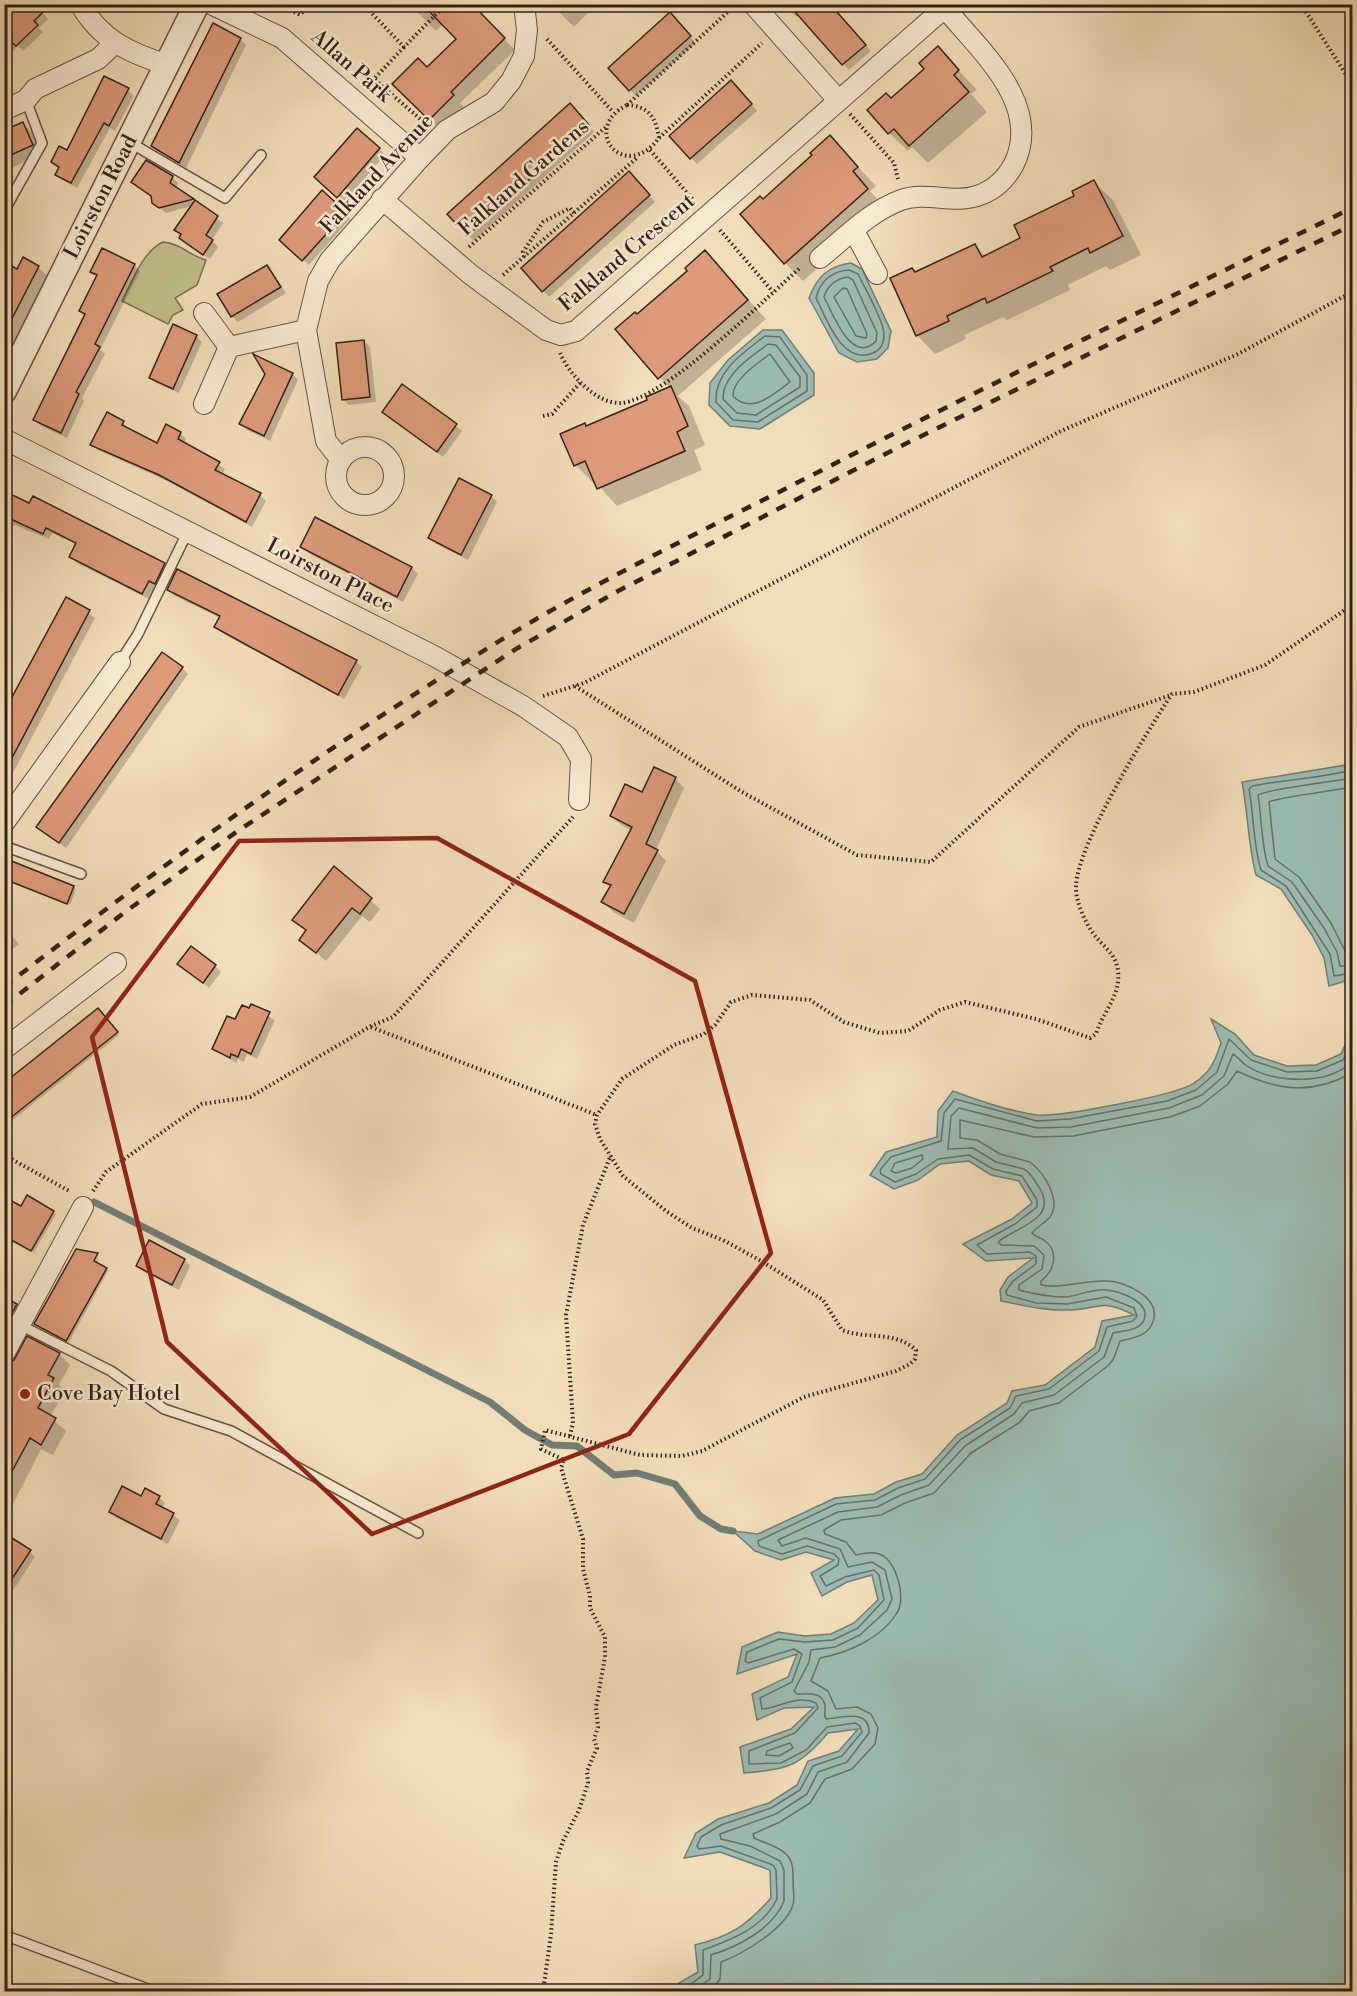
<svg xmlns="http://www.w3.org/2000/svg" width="1357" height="1996" font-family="'Libre Bodoni',serif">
  <rect width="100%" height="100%" fill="#f2ddb9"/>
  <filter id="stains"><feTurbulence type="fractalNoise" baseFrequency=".00333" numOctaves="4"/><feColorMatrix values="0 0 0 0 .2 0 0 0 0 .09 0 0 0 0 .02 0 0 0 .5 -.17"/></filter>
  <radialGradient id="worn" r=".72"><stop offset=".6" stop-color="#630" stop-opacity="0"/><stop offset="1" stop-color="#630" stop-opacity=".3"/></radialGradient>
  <path fill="#c1bf8b" stroke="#7a7052" stroke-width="1.5" d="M163,242c17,1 27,14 43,18l-9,25 -22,13 8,12 -10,5 -5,9 -46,-23c10,-19 20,-49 41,-59z"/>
  <g fill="#9bbbb2" stroke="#717d75" stroke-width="1.5">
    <path d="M851,263l11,6 29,62 -3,17 -11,11 -20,3 -18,-9 -30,-55c8,-21 19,-32 42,-35z"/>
    <path d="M763,330h19l32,43v22l-54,34 -30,-3 -21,-21 1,-22 18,-23z"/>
    <path d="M1352,764v215l-23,7 -5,-28 -12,-23 -31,-46 -25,-14c-8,-31 -8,-62 -14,-93z"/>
    <path d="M1211,1019l24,15 19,21 33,11 29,-1 25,-11 11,-25v962h-676l-2,-5 24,-14 -3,-27c36,-9 51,-19 76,-47l-1,-28 -50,-18 -36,6 12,-25 22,-14 51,-16 28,-18 11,-24 31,-10 19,-22 -30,4c-29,34 -40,36 -84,40l-4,-26 51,-18 23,-22 -30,1 -27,12 -5,-26 36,-17 9,-23 -60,20 5,-27 36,-15 27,4 26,-2 23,-11 24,-23 -6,-25 -25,7 -25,14 -11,-23 23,-13 -28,-8 -25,8 -26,-9 -22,-20 25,3 77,-36 39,-4 22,-12 26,-8 35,-39 50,-32 5,-12 33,-6 50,-38 7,-26 32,-6c-36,-18 -34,-5 -68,-5 -23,1 -43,-5 -65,-9l-1,-11 8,-13 25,-19 -47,3 -23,-17 49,-25 20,-16 -13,-22 -28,-6 -22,-14 -29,3 -22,16 -24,9 -24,-14 16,-23 51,-15 1,-26 15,-20c24,9 60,21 84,24 22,2 141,-20 157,-32 17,-11 21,-22 27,-40z"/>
  </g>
  <g fill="#0003">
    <path d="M35,4l13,15 -9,9 4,4 -20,19 -5,-5 -8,8 -6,-6v-29z"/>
    <path d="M409,4h61l45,46 -55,53 4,4 -24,23 -46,-46 33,-14 31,-31 -15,-15 -7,7z"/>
    <path d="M551,4h46l-23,23z"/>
    <path d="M784,4h45l42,47 -22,19 -51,-55 -2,2z"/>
    <path d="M675,20l21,23 -60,53 -26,-28z"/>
    <path d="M240,39l6,6 -60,123 -33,-22z"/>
    <path d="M938,49l39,41 -6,4 16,18 -59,51 -16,-16 -4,4 -19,-18 2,-33 35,-31z"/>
    <path d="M737,88l20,23 -60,53 -26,-28z"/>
    <path d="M128,90l6,6 -19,35 -5,-3 -33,60 -14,-8 -6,-5 2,-7 -6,-6 14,-10z"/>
    <path d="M576,111l18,21 -120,109 -6,-6z"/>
    <path d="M23,123l9,10 9,22 -37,16v-40z"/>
    <path d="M830,137l46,49 -6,5 16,17 -83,73 -18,-18 -23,-62 52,-45z"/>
    <path d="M379,149l6,6 -41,47 -22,-19z"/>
    <path d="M172,177l6,6 -2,6 47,34 -11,17 6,7 -8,12 -24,-15 -10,-15 16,-23 -26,7 -13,-11v-4l-20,-16z"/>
    <path d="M635,179l20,23 -106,95 -6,-6z"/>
    <path d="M4,181l7,13 -7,3z"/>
    <path d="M1094,182l19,18 28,55 -31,15 -4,-4 -38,19 2,5 -63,30 -4,-3 -39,18 2,4 -31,15 -18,-19 -1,-62 59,-27 11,11 36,-18z"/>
    <path d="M323,192l27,27 -41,46 -28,-25z"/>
    <path d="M705,252l61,67 -88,77 11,10 16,39 -11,5 8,20 -85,36 -21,-23 -2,1 -18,-19 11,-38 62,-26 21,-13 -53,-59 20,-13 52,-45z"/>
    <path d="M4,264l14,7 20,-4 10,9 -44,85z"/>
    <path d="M134,265l6,6 -40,79 5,4 -23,44 2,3 -17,37 -26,-12 -6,-6 51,-105 -5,-5 17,-33 -6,-5z"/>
    <path d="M267,266l19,27 -48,29 -6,-6z"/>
    <path d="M196,336l6,6 -23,51 -23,-10 -6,-6z"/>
    <path d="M364,341l6,6 6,55 -27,3 -6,-6z"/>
    <path d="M292,374l6,6 -28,61 -23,-11 -6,-6z"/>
    <path d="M403,386l59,45 -19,26 -59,-45z"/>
    <path d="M123,422l5,8 29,15 23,-12 6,6 -2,5 41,25 -3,6 38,20 6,6 -14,26 -85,-46 -69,-31 -6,-6z"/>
    <path d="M4,492l160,72 6,6 -9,19 -6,-3 -6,13 -72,-36 -6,-6 6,-12 -25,-12 -3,6 -35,-14 -10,18z"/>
    <path d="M491,496l6,6 -29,58 -32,-16 -6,-6z"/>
    <path d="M316,519l96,49 6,6 -15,28 -95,-49 -6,-6z"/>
    <path d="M169,590l187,71 6,6 -18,32 -122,-66 -6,-6 4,-9 -45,-22z"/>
    <path d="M67,599l28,19 -82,155 -9,-5z"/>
    <path d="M182,668l6,6 -122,174 -22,-16z"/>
    <path d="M675,778l9,10 -28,62 10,11 -32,62 -21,-11 -10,-10 8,-15 -6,-6 27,-50 -11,-6 -9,-9 31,-22z"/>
    <path d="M4,859l70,28 2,2 -6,16 -66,-25z"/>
    <path d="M334,868l46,41 -10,13 -8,-6 -36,45 -25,-22 6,-7 -13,-12z"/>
    <path d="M4,927l15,17 -15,12z"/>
    <path d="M179,964l36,2 6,6 -12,16z"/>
    <path d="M252,1006l23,14 -18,39 -10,-5 -3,8 -6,-3 -2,4 -23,-14z"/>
    <path d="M101,1012l18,23 -115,92v-42z"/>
    <path d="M21,1208l35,6 -22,38 -25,-14z"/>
    <path d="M150,1242l35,18 5,6 -11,24 -35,-18 -6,-6z"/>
    <path d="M99,1256l-2,7 11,8 -39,71 -31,-15 -3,-3 55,-57 2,1z"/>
    <path d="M4,1298l17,11 -17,32z"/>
    <path d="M59,1354l11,11 -11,20 6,6 -15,26 16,14 -13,24 -12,-6 -30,59 -7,-4v-122z"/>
    <path d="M159,1497l6,6 -3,5 18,12 -12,24 -51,-26 -6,-6 30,-14z"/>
    <path d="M4,1543l26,9 5,5 -31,47z"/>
  </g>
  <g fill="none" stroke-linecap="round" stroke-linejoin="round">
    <g stroke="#676e66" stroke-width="1.5">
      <path d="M849,270l9,4c7,14 26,47 26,60 0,8 -3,16 -11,19 -31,13 -46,-34 -57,-55 4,-17 16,-27 33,-28z"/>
      <path d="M848,277l5,3 24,53 -1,8c-24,25 -43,-27 -52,-44 3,-11 13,-19 24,-20z"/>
      <path d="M843,288l4,1 20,45 -1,4 -10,-2 -22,-39z"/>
      <path d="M765,336l15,1 27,38v16l-49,31 -25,-2 -17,-18c-2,-30 27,-49 49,-66z"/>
      <path d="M768,344l8,1 24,32v10l-44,28 -19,-2 -14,-14c-1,-24 28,-42 45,-55z"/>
      <path d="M770,354l20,28c-17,13 -39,33 -57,14 -1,-16 25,-33 37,-42z"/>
      <path d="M1352,770c-33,8 -67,10 -100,16l-3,3c5,27 4,55 12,81l25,16 44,68 4,22 18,-3"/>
      <path d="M1352,778c-15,3 -89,12 -94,17 4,24 3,48 10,71l24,16 32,46 13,24 3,14h12"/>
      <path d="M1352,787c-13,3 -79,11 -83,15l6,57 24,18 32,46 16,32 5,2"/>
      <path d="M922,1155l1,4 -11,9 -16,5 -5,-2 4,-8z"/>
      <path d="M790,1743l3,5 -14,8 -13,-1 1,-4z"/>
      <path d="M681,1992l22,-17v-25c28,-10 60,-22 74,-51l-1,-29 -3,-5 -52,-19 -22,3 -2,-3 4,-9 20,-12 50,-17 29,-18 13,-24 29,-10 20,-24 -2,-6 -5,-3 -28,4 -21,23 -25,13 -32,1v-13l46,-18 23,-25 -2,-5c-19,-9 -37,5 -54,6l-2,-11 32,-16 10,-28 -8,-5 -46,14 -3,-2 2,-9 32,-13 26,3 28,-2 25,-12 26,-28 -5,-25 -5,-5 -29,7 -19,9 -6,-10 18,-11 1,-6 -5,-5 -27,-8 -25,8 -23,-8 -1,-5 78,-37 39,-4 23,-12 27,-9 35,-39 50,-32 6,-12 33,-7 50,-38 8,-24 26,-6 4,-5 -3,-8 -28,-11 -39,7 -31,-1 -29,-8 -1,-4 7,-10 23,-17v-8l-6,-4 -43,2 -10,-9 38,-21 22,-17v-7l-15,-24 -29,-7 -24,-14 -31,4 -22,15 -21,8 -14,-8 -1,-4 11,-13 50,-16 3,-28 11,-14 82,22 33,-2 97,-18 29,-11 21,-18 12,-33 22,21 36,12 30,-1 26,-11 9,-18"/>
      <path d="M692,1992l18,-13 1,-24c26,-8 62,-26 73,-54v-31l-4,-9 -30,-15 -29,-7 -1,-5 56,-20 31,-20 11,-22 29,-10 22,-29c1,-25 -27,-15 -43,-14 -3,-5 0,-7 -1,-13 -2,-15 -17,-12 -28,-12l-3,-3 15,-29 2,-12 24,-3 25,-12 27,-25 5,-11 -7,-29 -13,-8 -24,5 -8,-18 -34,-11 -24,8 -4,-6 60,-28 39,-5 24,-12 28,-10 36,-39 49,-32 8,-11 32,-8 50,-38 9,-24c9,-2 24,-2 30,-11 11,-19 -23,-31 -36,-32 -14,-2 -28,6 -42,7 -16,0 -31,-3 -46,-7v-5l23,-16 2,-14 -10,-9 -33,-1 -3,-3c19,-16 61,-22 41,-55 -5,-7 -8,-14 -15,-18l-28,-7 -23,-14 -25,1 3,-33 8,-8 78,20 34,-1 98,-19 33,-13 22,-19 9,-22c5,3 8,8 14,12 25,17 84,20 105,-5"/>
      <path d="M710,1992l10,-13 1,-17c22,-8 64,-33 72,-57 2,-7 0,-15 0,-23 0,-9 1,-19 -6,-27 -8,-9 -23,-12 -33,-17l-1,-4 27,-12 30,-19 15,-24 27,-10 23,-25 3,-16 -7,-14 -14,-7 -21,2 -8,-18 -17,-10 9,-23c27,-5 63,-20 78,-47 8,-15 -2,-52 -19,-57 -8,-3 -16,0 -23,1l-10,-13 -21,-8 -1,-4 17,-10 40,-5 24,-12 29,-10 37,-40 49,-31 9,-11 30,-8 50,-38 5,-7 6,-17c12,-3 26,-4 32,-17 12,-25 -26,-43 -46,-43 -23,-1 -42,8 -65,4v-4c13,-10 19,-29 3,-41 -5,-3 -9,-3 -12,-7 5,-6 13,-10 18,-16 12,-17 -6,-44 -20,-55l-30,-8 -23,-14 -17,-2v-18l74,17 39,-1 97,-19 30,-11 28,-22 9,-13c42,20 74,24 115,2"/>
    </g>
    <path stroke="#717d75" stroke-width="7" d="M94,1202l396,200 35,28 27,15 25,1 37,29 23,-2 38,11 25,32 21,13 12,2"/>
  </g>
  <g fill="#dd9a7a" stroke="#332119" stroke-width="1.5">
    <path d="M18,4h33l-17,17 4,4 -22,21 -12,-11v-18z"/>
    <path d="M422,4h50l33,34 -54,54 3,3 -25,25 -37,-36 26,-26 9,9 29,-28z"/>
    <path d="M788,4h42l36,41 -24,20z"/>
    <path d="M670,12l21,24 -62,55 -21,-23z"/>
    <path d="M213,23l28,15 -62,125 -28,-17z"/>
    <path d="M938,46l21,24 -5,5 15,17 -60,54 -15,-17 -6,5 -21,-24 19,-17 5,5 33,-29 -5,-6z"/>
    <path d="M104,76l25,12 -20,38 -5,-3 -33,60 -16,-8 4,-8 -8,-5 8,-16 8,4z"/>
    <path d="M731,80l21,24 -62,55 -21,-23z"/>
    <path d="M570,103l19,22 -122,111 -20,-22z"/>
    <path d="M23,122l10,23 -29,13v-28z"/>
    <path d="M357,128l23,20 -43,50 -23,-21z"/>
    <path d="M830,135l28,32 -5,4 15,18 -84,75 -44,-50 20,-18 3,3 49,-44 -2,-2z"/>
    <path d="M146,160l27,16 -3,7 24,16 -35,9 -7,-5 -1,-7 -20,-14z"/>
    <path d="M629,171l21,24 -108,97 -21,-24z"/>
    <path d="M1094,180l29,56 -33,17 -2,-5 -38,19 3,4 -66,32 -2,-5 -38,18 2,5 -33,15 -26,-58 22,-10 3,4 60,-28 7,13 38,-19 -6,-13 60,-29 -2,-5z"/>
    <path d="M322,190l24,22 -44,49 -23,-21z"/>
    <path d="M195,200l23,16 -12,19 7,5 -10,15 -24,-17 2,-4 -7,-4z"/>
    <path d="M102,248l33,16 -40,80 5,3 -24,45 3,2 -18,39 -28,-13 52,-106 -6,-3 18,-36 -7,-3z"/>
    <path d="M705,250l43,50 -90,79 -43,-50 20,-17 2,2 50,-43 -2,-3z"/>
    <path d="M23,257l16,9 -35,68v-72l13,7z"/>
    <path d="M267,265l14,22 -50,30 -14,-23z"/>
    <path d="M173,324l24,11 -24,54 -24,-11z"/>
    <path d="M364,340l6,57 -28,3 -6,-57z"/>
    <path d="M253,354l40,19 -29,63 -25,-12 26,-50z"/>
    <path d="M402,384l55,40 -20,28 -55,-40z"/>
    <path d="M671,386l17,40 -11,6 8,19 -88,38 -12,-28 -11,5 -14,-32 25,-11 1,3 61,-26 -1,-3z"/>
    <path d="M107,412l17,9 -2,4 35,18 9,-19 15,8 -3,7 42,23 -5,8 46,23 -15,29 -87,-47 -69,-30z"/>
    <path d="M459,478l33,17 -31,60 -33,-17z"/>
    <path d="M4,491l25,12 4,-7 132,67 -10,21 -6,-3 -7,13 -73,-37 7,-14 -30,-15 -3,6 -39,-18z"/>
    <path d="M315,517l97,50 -15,30 -97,-50z"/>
    <path d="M177,569l180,91 -19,35 -124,-68 6,-11 -53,-26z"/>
    <path d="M66,597l24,13 -86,163v-61z"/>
    <path d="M162,652l21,15 -124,176 -23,-16z"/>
    <path d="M654,767l22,10 -30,67 12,6 -34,64 -23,-12 10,-17 -8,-3 29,-55 -22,-11 15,-32 17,8z"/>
    <path d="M4,858l70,28 -7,18 -63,-25z"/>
    <path d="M334,866l38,32 -12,16 -8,-6 -36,45 -17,-13 7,-10 -14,-10z"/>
    <path d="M191,946l25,19 -13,18 -26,-19z"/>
    <path d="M251,1004l19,8 -19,42 -10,-5 -3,8 -7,-3 -1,4 -18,-9 15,-33 8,3 7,-14 7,3z"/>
    <path d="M98,1008l20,24 -114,91v-40z"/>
    <path d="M27,1195l27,16 -23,40 -27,-15v-39l17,9z"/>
    <path d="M149,1240l36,19 -13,26 -36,-19z"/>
    <path d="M76,1249l22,4 -4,8 13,7 -41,73 -32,-17z"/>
    <path d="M4,1297l13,7 -13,24z"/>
    <path d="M27,1336l33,17 -12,22 6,3 -16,30 18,10 -15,27 -11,-7 -26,48v-120l10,-6z"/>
    <path d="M122,1486l19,10 4,-8 15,8 -4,8 18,9 -13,26 -52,-27z"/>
    <path d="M4,1533l27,17 -27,41z"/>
  </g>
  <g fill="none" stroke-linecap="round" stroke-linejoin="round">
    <defs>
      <g id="service">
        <path d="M129,142l96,56 36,-43"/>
        <path d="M4,211l38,-68 -16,-43"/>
        <path d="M120,662l18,-28 50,-103"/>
        <path d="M4,846l77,28"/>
        <path d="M20,1325l91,46 53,38 67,22 187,102"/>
        <path d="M4,1935l152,57"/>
      </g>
      <g id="minor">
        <path d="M80,4c21,36 49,49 88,61"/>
        <path d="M211,4l71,34 138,120"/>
        <path d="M753,4l85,96"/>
        <path d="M4,110l22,-10 9,-11 63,-30 16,-15"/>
        <path d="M382,199l88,75 76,56 15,5 15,-4 373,-327"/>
        <path d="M854,231l23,43"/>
        <path d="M820,258c26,-21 49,-46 81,-58 25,-9 51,4 76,-4 16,-5 29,-17 37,-32 29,-60 -34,-113 -69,-156"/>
        <path d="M204,313l25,34"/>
        <path d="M204,404l25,-57 77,-17"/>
        <path d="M4,439l430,217 89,50 45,31 13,22 -2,41"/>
        <circle cx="365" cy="476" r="29"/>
        <path d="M341,460l-15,-19 -20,-111 12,-49 12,-21 90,-102 27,-28 47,-28 17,-21 13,-25 3,-26 -3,-26"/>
        <path d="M4,823l116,-161"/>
        <path d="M4,1049l112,-86"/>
        <path d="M4,1354l79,-147"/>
      </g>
      <path id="tertiary" d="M4,391l193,-387"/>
    </defs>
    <use href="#service" stroke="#635041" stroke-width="12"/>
    <use href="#minor" stroke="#635041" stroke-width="22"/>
    <use href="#tertiary" stroke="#635041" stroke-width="27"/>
    <g stroke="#332119" stroke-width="4" stroke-dasharray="1.5 3" stroke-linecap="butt">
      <path d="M278,4l22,11 9,-11"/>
      <path d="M363,4l41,43 42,-43"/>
      <path d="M1301,4l51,80"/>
      <path d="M547,39l66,73"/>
      <path d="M404,47l-30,32 52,45"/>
      <path d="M627,105c22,1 29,13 32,33 -34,46 -80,-9 -32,-33z"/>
      <path d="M627,105l106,-98"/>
      <path d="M850,114l44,49 4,16"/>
      <path d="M659,138l103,-95"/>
      <path d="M650,150l45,52"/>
      <path d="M720,230l53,62"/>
      <path d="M469,247l137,-120"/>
      <path d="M524,257l-1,-5 20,-30 27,-14 4,5"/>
      <path d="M503,275l135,-118"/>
      <path d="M1344,297l8,3"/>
      <path d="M560,353c9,21 36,51 61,50 43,-3 145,-105 180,-136"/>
      <path d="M543,416l9,-2 29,-32"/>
      <path d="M575,686l167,106 115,63 74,7 148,-135 92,-32"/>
      <path d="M543,696l41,-13 477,-252 177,-77 114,-62"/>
      <path d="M371,1027l226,88"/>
      <path d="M4,1155l67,37"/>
      <path d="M93,1191l13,-19 96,-68 48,-7 121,-71 22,-9 180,-200"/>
      <path d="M570,1436l3,-13 -7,-108 17,-90 28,-70"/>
      <path d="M543,1992l8,-58 5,-72 7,-21 16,-31 9,-27 -1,-12 10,-23 -3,-9 4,-12 -2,-20 9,-50v-20l-15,-29v-12l-7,-27v-30l-22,-71 3,-8 -23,-11 4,-19 95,25 42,1 20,-5 102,-54 92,-26 14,-7 5,-5 1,-9c-22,-20 -49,-10 -74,-20l-19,-30 -60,-38 -40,-22 -31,-12 -26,-17 -43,-35 -23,-37 -5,-15 2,-9 25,-36 52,-34 30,-11 11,-9 16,-23 21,-7 58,5 34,22 36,11 28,-2 32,-21 25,-8 71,17 54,19 6,-4c6,-21 25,-38 22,-63 -2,-18 -16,-25 -25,-38 -8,-11 -18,-33 -17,-47 2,-43 70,-153 96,-192l22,-2 71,-27 87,-60"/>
    </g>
    <use href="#service" stroke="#f7e9d2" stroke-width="9"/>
    <use href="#minor" stroke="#f7e9d2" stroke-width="20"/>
    <use href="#tertiary" stroke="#f7e9d2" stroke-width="24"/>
    <g stroke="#332119" stroke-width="4.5" stroke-dasharray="10 10" stroke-linecap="butt">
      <path d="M4,987c161,-125 328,-244 502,-350 89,-54 184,-100 277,-147 189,-97 379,-189 569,-282"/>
      <path d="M4,1006l121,-94 114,-82 277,-181 102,-58 279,-143 455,-223"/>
    </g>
  </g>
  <path fill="none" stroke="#8f2418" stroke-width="4.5" stroke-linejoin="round" d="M437,838l258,143 76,272 -142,181 -257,100 -205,-192 -75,-305 147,-196z"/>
  <circle fill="#8f2418" stroke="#f7e9d2" stroke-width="2" cx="25" cy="1394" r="6"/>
  <g text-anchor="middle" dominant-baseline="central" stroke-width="5" stroke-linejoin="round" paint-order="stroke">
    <g font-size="21" fill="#332119" stroke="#f7e9d2">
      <text transform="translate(351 66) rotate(41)">Allan Park</text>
      <text transform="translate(377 174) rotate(-47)">Falkland Avenue</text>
      <text transform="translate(524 178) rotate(-41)">Falkland Gardens</text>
      <text transform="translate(101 197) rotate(-63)">Loirston Road</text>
      <text transform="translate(627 253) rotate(-40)">Falkland Crescent</text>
      <text transform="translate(330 576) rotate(27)">Loirston Place</text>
    </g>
    <g font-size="21" fill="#332119" stroke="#f7e9d2" text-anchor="start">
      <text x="37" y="1394">Cove Bay Hotel</text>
    </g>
  </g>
  <rect width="1357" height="1996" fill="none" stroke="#f2ddb9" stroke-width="24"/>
  <rect x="6" y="6" width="1345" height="1984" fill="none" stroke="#332119" stroke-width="3"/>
  <rect x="12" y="12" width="1333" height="1972" fill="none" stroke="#332119" stroke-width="1.5"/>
  <rect width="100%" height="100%" filter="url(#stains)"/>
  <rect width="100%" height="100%" fill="url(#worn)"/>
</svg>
